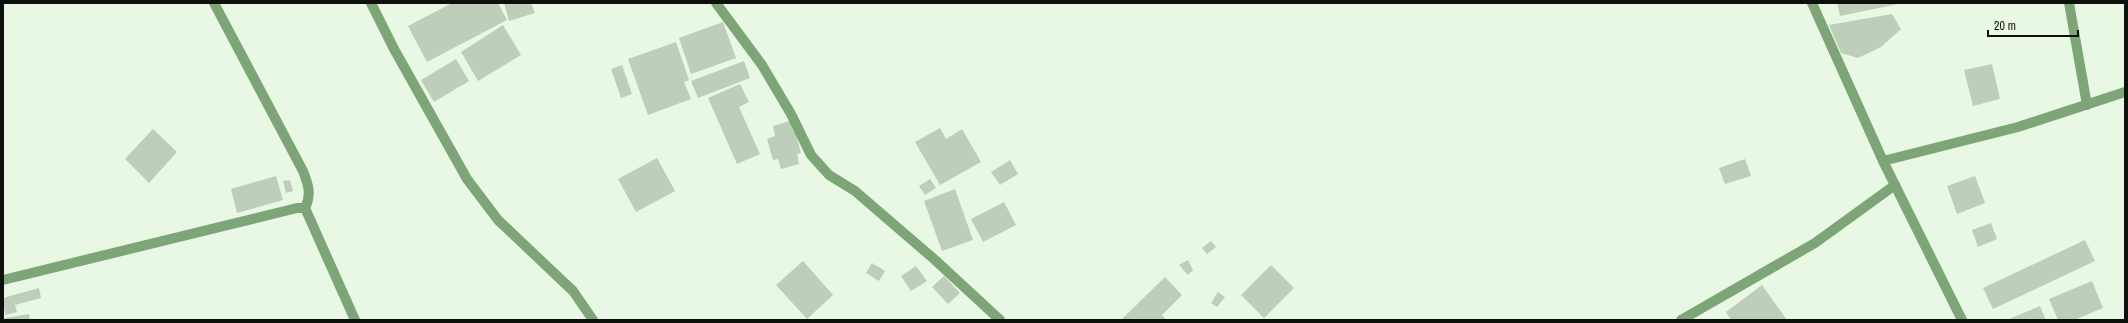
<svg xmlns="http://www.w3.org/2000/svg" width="2128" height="323" font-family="'Archivo Narrow',sans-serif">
  <rect width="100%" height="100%" fill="#e8f8e5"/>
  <g fill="#becebb">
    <path d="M452,3h46l9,17 -80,42 -19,-36z"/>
    <path d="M504,3h27l4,10 -26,8z"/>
    <path d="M1837,3h61v1l-58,12z"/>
    <path d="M1892,14l9,15 -20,18 -23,11 -17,-5 -12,-28z"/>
    <path d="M723,22l13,36 -45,16 -12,-36z"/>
    <path d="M503,25l18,30 -43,26 -17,-29z"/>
    <path d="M676,42l13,38 -5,2 7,17 -43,16 -20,-56z"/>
    <path d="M456,59l13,22 -35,21 -13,-22z"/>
    <path d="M744,61l6,17 -52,20 -7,-17z"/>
    <path d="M1992,64l8,35 -27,7 -9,-36z"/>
    <path d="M622,65l10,29 -11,4 -10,-29z"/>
    <path d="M740,84l9,18 -10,5 21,47 -23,10 -29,-66z"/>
    <path d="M790,121l3,10h2l6,22 -4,1 2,10 -18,5 -3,-10 -5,1 -6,-21 8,-3 -2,-10z"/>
    <path d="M940,128l6,11 16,-10 19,33 -41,23 -25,-43z"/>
    <path d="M153,129l24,23 -28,31 -24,-24z"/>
    <path d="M657,158l18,33 -39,21 -18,-33z"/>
    <path d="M1745,159l6,17 -26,8 -6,-16z"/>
    <path d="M1010,160l8,14 -18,11 -9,-13z"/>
    <path d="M276,176l7,24 -46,13 -6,-24z"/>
    <path d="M1975,176l10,27 -28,11 -10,-28z"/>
    <path d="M930,179l6,9 -11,7 -6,-9z"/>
    <path d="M290,180l3,11 -7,2 -3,-12z"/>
    <path d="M955,189l18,51 -31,11 -18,-50z"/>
    <path d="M1004,202l12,23 -33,17 -12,-23z"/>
    <path d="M1991,223l6,16 -19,8 -6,-17z"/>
    <path d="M2085,240l10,21 -102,48 -10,-21z"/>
    <path d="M1211,241l5,6 -9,7 -5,-6z"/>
    <path d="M1188,260l5,10 -5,5 -9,-10z"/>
    <path d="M803,261l30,34 -26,24 -31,-34z"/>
    <path d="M872,263l13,8 -6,10 -13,-8z"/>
    <path d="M1271,265l23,23 -30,30 -23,-23z"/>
    <path d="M916,266l11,15 -16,10 -10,-15z"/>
    <path d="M944,276l16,17 -12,11 -16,-17z"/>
    <path d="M1165,277l17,18 -20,20 4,5h-43l-1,-1z"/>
    <path d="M2092,281l11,27 -29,12h-16l-9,-21z"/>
    <path d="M1762,285l25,35h-56l-5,-8z"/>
    <path d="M39,288l2,10 -26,7 2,7 -12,3 -2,-17z"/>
    <path d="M1218,292l7,5 -8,10 -6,-4z"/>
    <path d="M2040,306l6,14h-39z"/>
    <path d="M29,314l1,6h-25v-2z"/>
  </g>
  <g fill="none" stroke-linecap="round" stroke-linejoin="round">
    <g stroke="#7da577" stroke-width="10">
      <path d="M371,3l23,46 73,130 31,41 75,71 20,29"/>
      <path d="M716,3l46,62 29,49 20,41 18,20 26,16 79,68 66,61"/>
      <path d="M1812,3l71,158 79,159"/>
      <path d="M2069,3l18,102"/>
      <path d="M1883,161l135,-34 107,-35"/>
      <path d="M305,208l50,112"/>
      <path d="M3,280l294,-72h8c7,-14 3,-24 -2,-37l-89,-168"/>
      <path d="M1681,320l134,-77 80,-58"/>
    </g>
  </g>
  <rect width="2128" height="323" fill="none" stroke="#0c120b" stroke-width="8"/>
  <path d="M1988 30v6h90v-6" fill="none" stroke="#0c120b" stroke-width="2"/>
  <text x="1994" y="30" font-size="12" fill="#0c120b" stroke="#e8f8e5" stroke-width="3" paint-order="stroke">20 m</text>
</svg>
